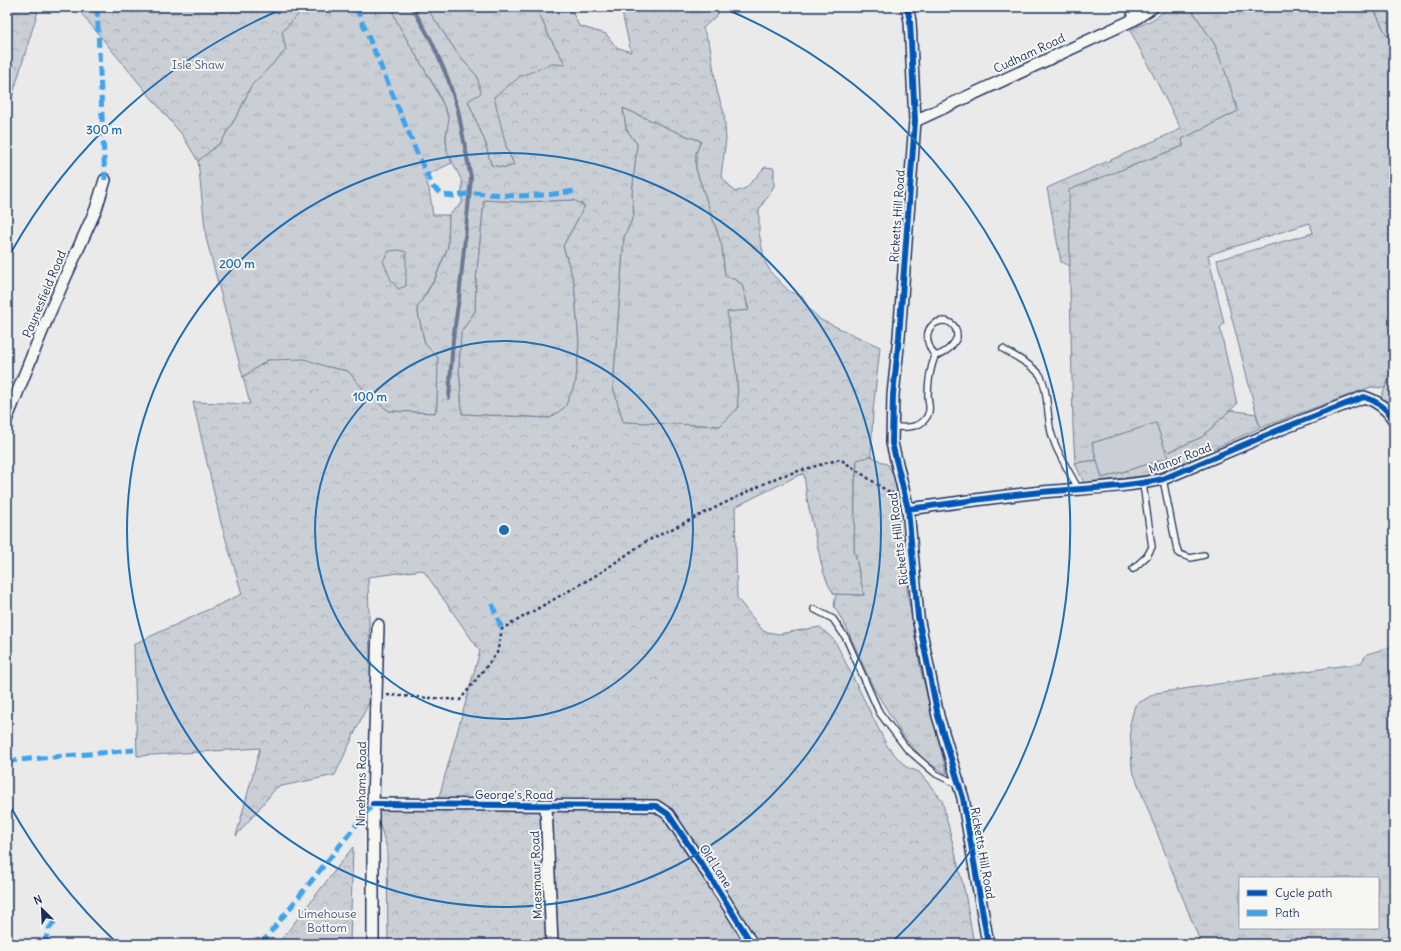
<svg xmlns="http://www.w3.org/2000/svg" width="1401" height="951" font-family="Delius,sans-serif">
  <defs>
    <pattern id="grass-tufts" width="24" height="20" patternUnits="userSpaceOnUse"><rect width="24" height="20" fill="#caced5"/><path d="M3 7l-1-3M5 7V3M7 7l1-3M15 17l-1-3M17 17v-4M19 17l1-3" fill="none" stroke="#adb1b9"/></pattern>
    <pattern id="forest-crowns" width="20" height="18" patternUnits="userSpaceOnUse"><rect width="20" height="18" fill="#caced5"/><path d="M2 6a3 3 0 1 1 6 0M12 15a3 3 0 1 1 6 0" fill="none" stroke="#adb1b9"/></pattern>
  </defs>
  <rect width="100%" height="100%" fill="#e9eae9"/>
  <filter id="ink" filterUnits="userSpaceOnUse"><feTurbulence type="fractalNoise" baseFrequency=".025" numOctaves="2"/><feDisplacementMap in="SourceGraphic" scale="8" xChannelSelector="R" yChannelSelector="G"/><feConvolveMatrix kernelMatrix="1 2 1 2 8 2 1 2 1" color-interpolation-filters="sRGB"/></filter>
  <g filter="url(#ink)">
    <g fill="url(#grass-tufts)" stroke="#727e9a" fill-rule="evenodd">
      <path d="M305,7h86c15,38 42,70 57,109 3,6 -2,14 -2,21 0,10 2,17 6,26l-28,13 5,13 4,26h16l-1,32 -13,31 -18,30 8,36 14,14 -2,47 -2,8 -46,-2 -21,-16 -20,-24 -20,-4 -60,-7 -25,17 -37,-139 -8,-77 23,-19 18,-30 12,-26 35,-36 -4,-18z"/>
      <path d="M426,7h110l13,29 17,29 -60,81 8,19 -8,3 -15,-3 -6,-23 -17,-41 9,-25 -17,-19z"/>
      <path d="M1190,7h183l10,21 6,9 5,-1v331l-9,21 -14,-1 -111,41 -43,-168 96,-27 -3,-10 -102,32 16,68 -4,5 17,76 -35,33 -33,15 -5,-5 -8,-23 -64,19 5,17 -22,3 -2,-37 -5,-236 115,-44 -2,-7 57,-28 -23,-66z"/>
      <path d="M623,108c26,11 51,24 78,33l-5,12v16l26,77 3,30 9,3 8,5 7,27 -21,1 9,64 1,32 -18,18 -97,-4 -10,-35 11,-150 10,-22 -2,-21 5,-50 -11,-15z"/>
      <path d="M484,200l37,2 53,-2 11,6 -22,40 11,36 5,60 -3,39 -10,26 -16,11 -88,-4 -3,-48 2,-34 14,-21 1,-31z"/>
      <path d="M871,456l17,9 7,13 13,118 13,75 26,103 -22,-13 -22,-25 -30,-49 -26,-58 -13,-23 2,-12 28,1 -10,-45 1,-68 2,-18 -2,-4z"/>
      <path d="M1394,646v298h-193l-69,-175 -2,-45 5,-19 21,-12 205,-30 6,-9zM1240,878h138v50h-138z"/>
    </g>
    <g fill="url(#forest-crowns)" stroke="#727e9a" fill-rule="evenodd">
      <path d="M7,7h32l-32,107z"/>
      <path d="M76,7h229l-23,25 4,18 -35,36 -12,26 -18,30 -23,19 -15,-25z"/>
      <path d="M391,7h35l34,50 17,19 4,17 -13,8 17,41 6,23 15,3 8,-3 -8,-19 -12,-49 27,-21 31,-12 14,1 -17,-29 -13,-29h34l9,19 27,8 10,13 15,5 -8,-35 -1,-10h100l-5,8 -14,13 7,18 7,45 7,22 2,26 -5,37 14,16 11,-4 19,-21 9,1v18l-15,24v23l6,29 7,12 17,17 14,6 5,11 13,12 59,27 -7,64 -2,45 -14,4 -2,22 -1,68 10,45 -30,-1 -5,-8 -6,-15 -16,-72 -3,-25 -5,1 -64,32 2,91 26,33 15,3 42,-7 15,14 52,105 19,21 13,5 23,28 23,93 9,51h-586l-1,-96 -14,-45 66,-6 41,-146 -57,-81 -55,7 3,121 -36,77 -58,12 -41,49 24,-88 -123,8 -3,-112 108,-50 -21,-71 -28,-121 57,2 -7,-27 25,-17 36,-1 24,8 20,4 20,24 21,16 46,2 2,-8 1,-47 -13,-14 -8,-36 18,-29 13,-32 1,-32 13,-12v-22l-15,-30 -1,-15 3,-18 -11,-26 -28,-47 -13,-23zM623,108c26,11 51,24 78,33l-5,12v16l26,77 3,30 9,3 8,5 7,26 -22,2 10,64 1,32 -18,18 -97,-4 -10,-35 11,-150 10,-22 -2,-21 5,-50 -11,-15zM484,200l37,2 53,-2 11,6 -22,40 11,36 5,60 -3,39 -11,26 -15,11 -88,-4 -3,-48 2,-34 14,-21 1,-31z"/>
      <path d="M1171,7h19l25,38 11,29 12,37 -56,28 1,7 -114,44 1,76 -9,-4 -14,-74 134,-59 -51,-99 22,-10z"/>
      <path d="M1373,7h21v29l-5,1 -6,-9z"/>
      <path d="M399,250l7,2v34l-8,3 -7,-9 -8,-19 6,-10z"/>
      <path d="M1394,367v61l-16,-23z"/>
      <path d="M1230,410l26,4 4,14 -104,46 -72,9 -9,-20 22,-3 5,18 66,-20 1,-6 33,-15z"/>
      <path d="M353,847l-3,97h-72z"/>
    </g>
    <path fill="#caced5" stroke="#727e9a" d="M1156,423l12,35 -66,20 -10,-35z"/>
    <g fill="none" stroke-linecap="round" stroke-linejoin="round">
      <path stroke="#6c7995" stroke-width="4" d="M412,7l19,33 17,39 10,31 13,68 -12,120 -6,41 -4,59"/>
      <defs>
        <g id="service">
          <path d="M1003,349c11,7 30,16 37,26 8,13 7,41 11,57 5,20 18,39 28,58"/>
          <path d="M892,427c7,0 16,1 22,-1 7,-1 14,-8 15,-15 1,-5 -1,-10 -1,-15 0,-14 2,-27 7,-40 9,-2 18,-9 22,-19 1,-29 -48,-16 -22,19"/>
          <path d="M1163,479l13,66 3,9 12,4 13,-3"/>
          <path d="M1133,569l14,-13 5,-9 -9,-63"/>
          <path d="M814,609l19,10 13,19 33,74 28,37 29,25 23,11"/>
        </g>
        <g id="minor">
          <path d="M907,7l3,14 5,100 -16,216 -6,58 -1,48 16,66 10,108 20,99 25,82 25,146"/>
          <path d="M1132,7l3,12"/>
          <path d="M915,121l220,-102 18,-12"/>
          <path d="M7,418l42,-104 47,-105 9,-29"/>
          <path d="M908,509c48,-6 97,-14 146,-18 36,-3 73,-4 109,-12l118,-50 83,-32c13,4 23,11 30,23"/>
          <path d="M373,804l283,2 12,8 44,66 40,64"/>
          <path d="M546,805l6,139"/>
          <path d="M373,944v-140l5,-179"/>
        </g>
      </defs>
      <use href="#service" stroke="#1b2f5e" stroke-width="8"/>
      <use href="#minor" stroke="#1b2f5e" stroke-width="14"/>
      <path stroke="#1b2f5e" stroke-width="2.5" stroke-dasharray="3 3" stroke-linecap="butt" d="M387,695l73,5 37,-47 5,-24 98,-56 45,-31 133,-65 62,-18 50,34 3,-1"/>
      <use href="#service" stroke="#f6f6f2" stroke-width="5.5"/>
      <use href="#minor" stroke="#f6f6f2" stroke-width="11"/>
      <g stroke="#3da3ed" stroke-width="5" stroke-dasharray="10 5" stroke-linecap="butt">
        <path d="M97,7l8,173"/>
        <path d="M356,7l61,146 16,34 10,8 11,1 19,-3 45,3 29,-1 28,-4"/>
        <path d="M492,604l10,25"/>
        <path d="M7,761l127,-11"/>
        <path d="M44,944l5,-15 8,-11"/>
        <path d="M261,944l112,-140"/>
      </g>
      <defs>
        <g id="cycleway">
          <path d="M907,7l3,14 5,100 -16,216 -6,58 -1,48 16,66 10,108 20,99 25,82 25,146"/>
          <path d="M908,509c48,-6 97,-14 146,-18 36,-3 73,-4 109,-12l118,-50 83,-32c13,4 23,11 30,23"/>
          <path d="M373,804l283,2 12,8 44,66 40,64"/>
        </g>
      </defs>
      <use href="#cycleway" stroke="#f6f6f2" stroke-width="8"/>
      <use href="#cycleway" stroke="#0057b8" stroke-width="6"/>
    </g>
  </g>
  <g fill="none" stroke="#1f6fb2" stroke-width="2">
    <circle cx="504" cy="530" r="189"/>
    <circle cx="504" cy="530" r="377"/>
    <path d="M118 944A566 566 0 0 1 9 804M9 256A566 566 0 0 1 287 7M721 7A566 566 0 0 1 890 944"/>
  </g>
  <g text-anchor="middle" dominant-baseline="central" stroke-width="4" stroke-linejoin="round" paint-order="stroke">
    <g font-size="12" fill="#1b2f5e" stroke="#f6f6f2">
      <text transform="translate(1029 53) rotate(-25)">Cudham Road</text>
      <text transform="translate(897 216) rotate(-86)">Ricketts Hill Road</text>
      <text transform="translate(44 294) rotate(-67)">Paynesfield Road</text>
      <text transform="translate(1180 458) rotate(-21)">Manor Road</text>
      <text transform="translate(898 539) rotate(-97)">Ricketts Hill Road</text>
      <text transform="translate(361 784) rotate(-89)">Ninehams Road</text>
      <text x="514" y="794">George's Road</text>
      <text transform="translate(983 853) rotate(80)">Ricketts Hill Road</text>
      <text transform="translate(716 866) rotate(57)">Old Lane</text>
      <text transform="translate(536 875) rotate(-92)">Maesmaur Road</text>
    </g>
    <g font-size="12" fill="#47577c" stroke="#f6f6f2">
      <text x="198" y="64">Isle Shaw</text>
      <text x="327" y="913">Limehouse<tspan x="327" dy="14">Bottom</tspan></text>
    </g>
  </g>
  <circle cx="504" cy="530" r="6" fill="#1f6fb2" stroke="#f6f6f2" stroke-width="2"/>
  <g font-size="12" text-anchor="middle" font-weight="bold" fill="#1f6fb2" stroke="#f6f6f2" stroke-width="4" stroke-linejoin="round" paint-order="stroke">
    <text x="104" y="134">300 m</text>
    <text x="237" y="268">200 m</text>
    <text x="370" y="401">100 m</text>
  </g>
  <rect width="1401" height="951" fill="none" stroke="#f6f6f2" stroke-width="24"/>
  <rect x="12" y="12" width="1377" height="927" fill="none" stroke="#1b2f5e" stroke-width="1.5" filter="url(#ink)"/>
  <rect x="1239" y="877" width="140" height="52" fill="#f6f6f2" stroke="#9ea6b7"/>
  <rect x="1247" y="890" width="20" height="6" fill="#0057b8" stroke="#9ea6b7"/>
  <text x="1275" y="897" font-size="12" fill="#1b2f5e">Cycle path</text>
  <rect x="1247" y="910" width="20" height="6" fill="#3da3ed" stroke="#9ea6b7"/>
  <text x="1275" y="917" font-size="12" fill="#1b2f5e">Path</text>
  <g transform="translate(42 909) rotate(336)" stroke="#f6f6f2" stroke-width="3" paint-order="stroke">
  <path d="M0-3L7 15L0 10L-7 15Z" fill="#1b2f5e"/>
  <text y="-6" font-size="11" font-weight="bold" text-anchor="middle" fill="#1b2f5e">N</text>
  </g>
</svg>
